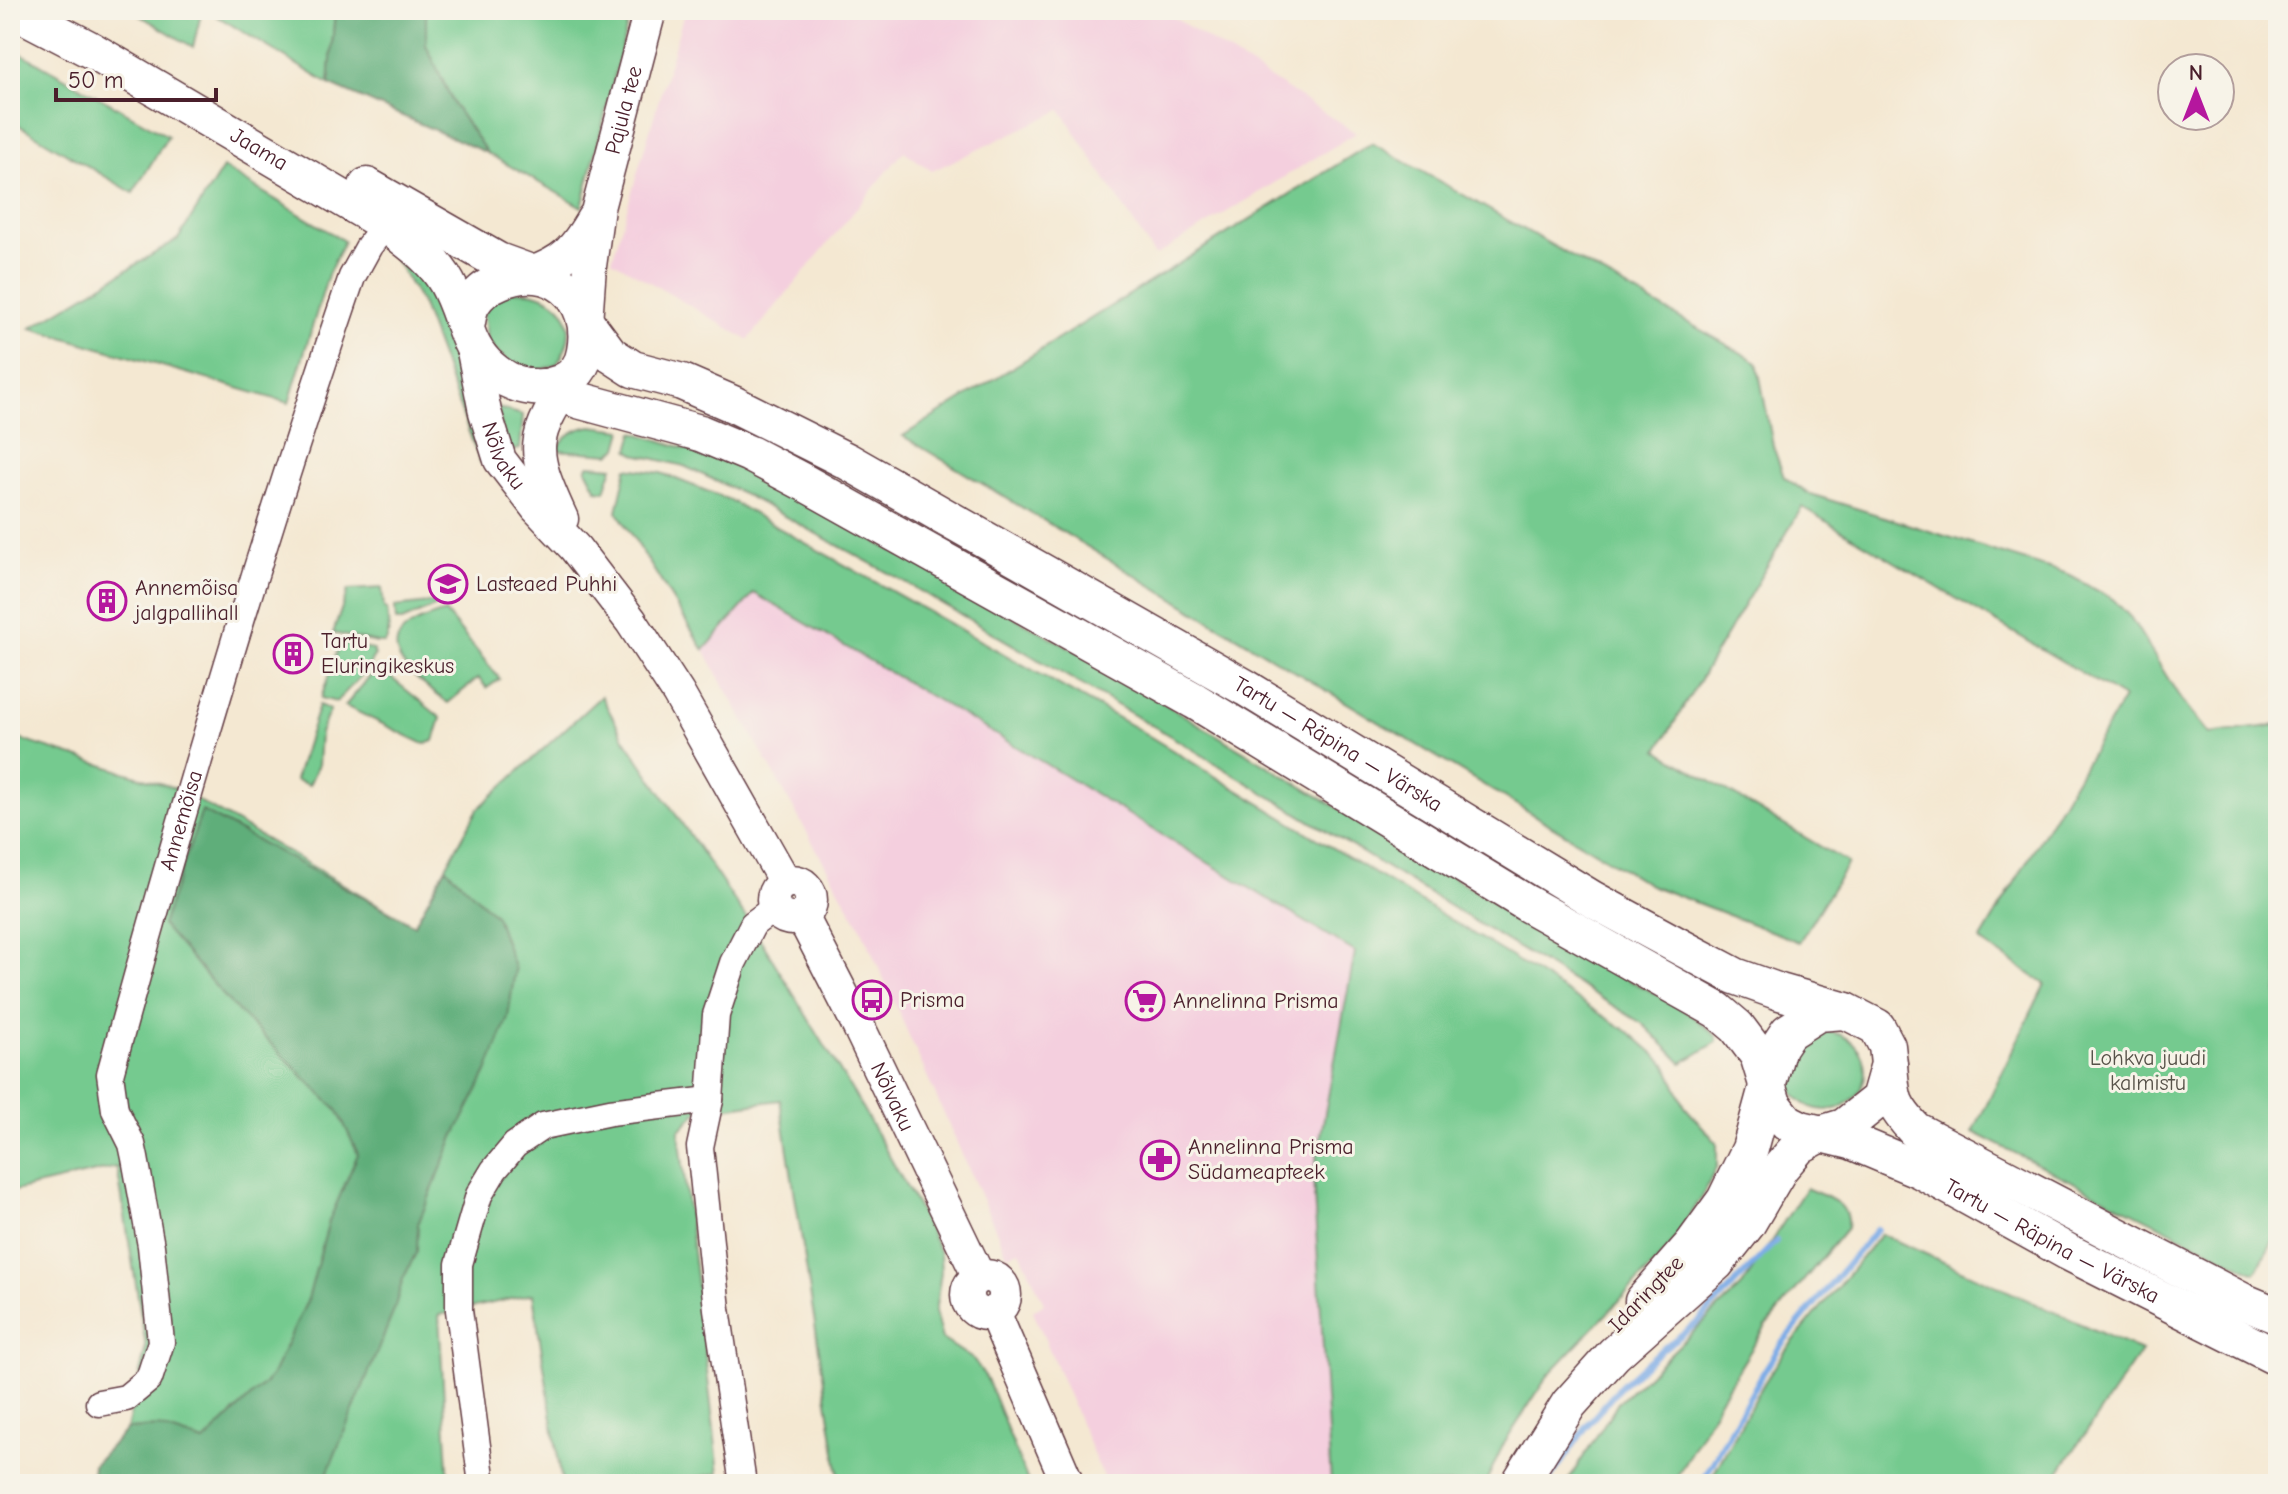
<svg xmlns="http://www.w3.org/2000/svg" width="2288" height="1494" font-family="'Comic Neue',sans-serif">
  <rect width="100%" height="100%" fill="#f7f3e8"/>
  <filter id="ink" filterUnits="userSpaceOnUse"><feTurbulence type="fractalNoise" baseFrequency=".0125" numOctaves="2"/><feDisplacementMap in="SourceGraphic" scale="16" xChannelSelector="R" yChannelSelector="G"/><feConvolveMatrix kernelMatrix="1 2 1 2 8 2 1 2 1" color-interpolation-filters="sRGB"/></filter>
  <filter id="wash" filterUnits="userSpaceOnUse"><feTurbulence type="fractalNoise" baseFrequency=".006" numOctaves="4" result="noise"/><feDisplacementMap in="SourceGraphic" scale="32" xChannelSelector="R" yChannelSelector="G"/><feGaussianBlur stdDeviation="1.8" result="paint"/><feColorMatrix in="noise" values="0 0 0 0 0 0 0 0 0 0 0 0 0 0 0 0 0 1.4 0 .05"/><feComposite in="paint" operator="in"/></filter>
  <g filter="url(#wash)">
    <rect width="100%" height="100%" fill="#f4e8d2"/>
    <g fill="#f4cfde">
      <path d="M685,10h477l194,123 -201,123 -94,-146 -129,61 -28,-20 -156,189 -136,-80z"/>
      <path d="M753,592l281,165 321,195 -42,225 18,307h-225l-73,-173 11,-8 -24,-52 -13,4 -146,-327 -157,-278z"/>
    </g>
    <g fill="#74ca8f" stroke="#5f745d" stroke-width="2">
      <path d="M131,10h71l-9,37z"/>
      <path d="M207,10h128l-6,74z"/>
      <path d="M426,10h205l-49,197 -95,-54 -33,-48 -28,-60z"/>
      <path d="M10,47l158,89 -35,57 -123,-73z"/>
      <path d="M1372,143l385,219 16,84 11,31 23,16 258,80 48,26 18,19 49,80 29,36 69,-9v507l-23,41 -282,-141 72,-148 -65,-43 144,-243 -322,-191 -144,243 190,113 -49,79 -149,-57 -747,-449z"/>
      <path d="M223,168l121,73 -16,34 -39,128 -258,-75 147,-89z"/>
      <path d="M391,252l15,4 12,12 27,49 6,38 18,33 19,72 -8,2 -59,-159z"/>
      <path d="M500,291c12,1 27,-1 38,3 37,12 38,44 18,71l-30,10 -38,-30 -5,-33z"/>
      <path d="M498,408l25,7 -3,34 -14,3z"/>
      <path d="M592,426l31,4 -5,18 -8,6 -53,-4c6,-14 20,-22 35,-24z"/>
      <path d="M634,432l99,32 349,190 522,314c39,19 83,38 113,69v5l-35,21 -39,-39 -459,-280 -288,-167 -154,-84 -58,-27 -49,-12 -6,-4z"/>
      <path d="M589,465l24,2 -8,24 -8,-1 -11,-21z"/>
      <path d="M627,468l34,5 66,26 409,229 377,230 117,75 36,31 19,43 32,36v23l-15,31 -36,55 -117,122 -47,73 -17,37h-154l-18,-307 42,-225 -321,-195 -280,-164 -50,57 -87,-139z"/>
      <path d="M382,588l2,20 3,1c1,10 4,25 -2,34h-8l-44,-10 15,-43z"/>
      <path d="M437,602l2,3 -37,16h-6l-1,-14z"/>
      <path d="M445,612l55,67 -13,9 -9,-10 -30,25c-19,-15 -77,-50 -39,-76 11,-8 24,-11 36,-15z"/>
      <path d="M340,643l33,7 2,5 -10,17 -29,30 -15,-4z"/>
      <path d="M378,667l63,51 -7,23 -10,3 -79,-38z"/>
      <path d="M601,696l23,42 133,196 103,170 65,116 15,33 1,20 -6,39 7,27 32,21 13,19 42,105h-189l-60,-384 -83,12 -18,19 40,342 -56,11h-101l-29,-190 -94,21 10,169h-357l1,-19 34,-36 19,-82 -29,-180 -107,25v-456l168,53 236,136 64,-116z"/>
      <path d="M319,705l11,5 -10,23 -2,32 -9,20 -14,-5z"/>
      <circle cx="1826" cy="1071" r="39"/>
      <path d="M1806,1188c21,10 44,13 41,40l-81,98 -44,70 -49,88h-107l51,-80 125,-118z"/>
      <path d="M1881,1234l260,117 -90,133h-343l56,-101 22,-33z"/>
    </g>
    <g fill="#5fae7a" stroke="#546652" stroke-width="2">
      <path d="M335,10h91v35l28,60 33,48 -158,-69z"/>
      <path d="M202,811l212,114 32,-57 50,48 19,54 -7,47 -21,55 -33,65 -36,87 -1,27 -14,28 -10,34 -70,171h-231l1,-19 34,-36 32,-2 45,15 67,-65 37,-78 21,-78 29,-67 -20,-43 -107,-107 -69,-79z"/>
    </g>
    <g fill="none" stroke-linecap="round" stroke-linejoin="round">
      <g stroke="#7dace7" stroke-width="6">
        <path d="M1546,1484l43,-61 32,-37 39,-35 37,-28 79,-82"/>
        <path d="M1701,1484l62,-111 20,-31 94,-113"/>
      </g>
    </g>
  </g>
  <g filter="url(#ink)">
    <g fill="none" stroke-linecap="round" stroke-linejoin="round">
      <defs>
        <g id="minor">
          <path id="s1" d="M99,1403l27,-5 23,-19 12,-37 -10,-96 -16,-88 -3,-14 -17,-34 -5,-36c73,-268 152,-534 242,-797l17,-31 17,-22"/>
          <path d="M482,1484l-23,-174v-46l20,-69 15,-25 21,-25 28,-19 67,-14 100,-12"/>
          <path d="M743,1484l-26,-175 -17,-162 10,-47 6,-85 17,-52 20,-39 20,-15"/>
        </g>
        <g id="tertiary">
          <path d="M531,273c34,-12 44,-24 62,-55"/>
          <path id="s2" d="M586,322l4,-56 8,-58 52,-198"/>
          <path id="s3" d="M471,341l14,71 15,48 37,48 38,40 56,73 47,72 107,189"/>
          <path d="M562,519c-32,-70 -33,-80 13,-145"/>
          <circle cx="792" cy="900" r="19"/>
          <path id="s4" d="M802,916l52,101 125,260"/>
          <circle cx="986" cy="1295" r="19"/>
          <path d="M994,1312l74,172"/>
        </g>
        <g id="secondary">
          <path id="s5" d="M14,10l77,40 295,174c22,18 47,33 61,59 10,18 15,38 23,57 15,34 54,57 90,43 15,-6 23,-17 25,-32 10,-54 -34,-92 -85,-70 -12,5 -22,12 -28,23 -4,7 -4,15 -6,23"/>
          <path d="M367,186l131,75 33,12"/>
          <path id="s6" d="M586,322l24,32 23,15 49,13 53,23 112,56 399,227 346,211 92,50 51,27 45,16 66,19 31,16 10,19 2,18 -10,35 -35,28 -23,7 -22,12 -19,22 -33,56 -31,39 -102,91 -45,50 -50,80"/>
          <path id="s7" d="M544,387l34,13 122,33 50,21 55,29 390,218 331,202 191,107 20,17 21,28 15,49 14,18 14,7 50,12 69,29 148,82 210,106"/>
          <path d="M1889,1065c3,34 2,39 26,65l327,171 36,15"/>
          <path d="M1643,1301l50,-57 32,-44 25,-51 28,-102 10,-15 30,-19 27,-2"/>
        </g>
      </defs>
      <use href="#minor" stroke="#643d44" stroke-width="29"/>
      <use href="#tertiary" stroke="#643d44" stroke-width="35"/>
      <use href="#secondary" stroke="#643d44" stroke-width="39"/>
      <use href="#minor" stroke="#fff" stroke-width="26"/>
      <use href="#tertiary" stroke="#fff" stroke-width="32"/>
      <use href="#secondary" stroke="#fff" stroke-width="36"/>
    </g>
  </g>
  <defs>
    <symbol id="school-ring" viewBox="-11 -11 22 22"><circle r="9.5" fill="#f7f3e8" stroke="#b5179e" stroke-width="1.5"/><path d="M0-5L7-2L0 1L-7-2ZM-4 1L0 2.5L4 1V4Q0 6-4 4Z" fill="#b5179e"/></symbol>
    <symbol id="building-ring" viewBox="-11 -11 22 22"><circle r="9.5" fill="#f7f3e8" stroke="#b5179e" stroke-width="1.5"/><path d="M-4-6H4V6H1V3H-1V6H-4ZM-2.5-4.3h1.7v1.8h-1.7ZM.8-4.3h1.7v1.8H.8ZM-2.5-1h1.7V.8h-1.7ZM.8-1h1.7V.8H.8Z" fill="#b5179e"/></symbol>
    <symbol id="bus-ring" viewBox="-11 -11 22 22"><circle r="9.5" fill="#f7f3e8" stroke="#b5179e" stroke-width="1.5"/><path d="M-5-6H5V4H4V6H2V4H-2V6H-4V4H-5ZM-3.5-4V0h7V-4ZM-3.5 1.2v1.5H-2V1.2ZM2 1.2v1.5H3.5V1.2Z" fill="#b5179e"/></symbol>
    <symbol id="supermarket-ring" viewBox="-11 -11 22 22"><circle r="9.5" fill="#f7f3e8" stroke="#b5179e" stroke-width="1.5"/><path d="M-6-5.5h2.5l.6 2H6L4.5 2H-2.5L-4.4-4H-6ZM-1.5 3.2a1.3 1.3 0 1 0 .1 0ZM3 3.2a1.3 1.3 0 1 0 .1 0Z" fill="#b5179e"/></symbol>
    <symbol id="pharmacy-ring" viewBox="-11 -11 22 22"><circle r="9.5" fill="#f7f3e8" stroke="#b5179e" stroke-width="1.5"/><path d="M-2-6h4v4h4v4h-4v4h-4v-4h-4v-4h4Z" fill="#b5179e"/></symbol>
  </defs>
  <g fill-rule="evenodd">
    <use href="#school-ring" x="426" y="562" width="44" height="44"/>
    <use href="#building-ring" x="85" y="579" width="44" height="44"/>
    <use href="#building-ring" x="271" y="632" width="44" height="44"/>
    <use href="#bus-ring" x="850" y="978" width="44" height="44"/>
    <use href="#supermarket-ring" x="1123" y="979" width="44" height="44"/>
    <use href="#pharmacy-ring" x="1138" y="1138" width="44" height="44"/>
  </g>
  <g text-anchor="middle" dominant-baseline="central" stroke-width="6" stroke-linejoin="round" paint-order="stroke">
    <g font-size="22" fill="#4a1f2b" stroke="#f7f3e8">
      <text stroke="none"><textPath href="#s2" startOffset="216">Pajula tee</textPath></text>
      <text stroke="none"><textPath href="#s5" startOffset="282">Jaama</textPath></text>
      <text stroke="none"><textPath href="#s3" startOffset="120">Nõlvaku</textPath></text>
      <text stroke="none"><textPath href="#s6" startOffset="868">Tartu — Räpina — Värska</textPath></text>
      <text stroke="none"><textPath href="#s1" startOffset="634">Annemõisa</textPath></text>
      <text stroke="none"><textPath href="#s4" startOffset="202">Nõlvaku</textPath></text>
      <text stroke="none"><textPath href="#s7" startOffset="1760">Tartu — Räpina — Värska</textPath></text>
      <text transform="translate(1646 1294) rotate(-46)">Idaringtee</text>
    </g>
    <g font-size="22" fill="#4a1f2b" stroke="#f7f3e8" text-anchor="start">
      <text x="476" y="584">Lasteaed Puhhi</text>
      <text x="135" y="588">Annemõisa<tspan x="135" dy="25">jalgpallihall</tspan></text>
      <text x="321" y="641">Tartu<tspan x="321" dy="25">Eluringikeskus</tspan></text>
      <text x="900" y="1000">Prisma</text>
      <text x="1173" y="1001">Annelinna Prisma</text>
      <text x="1188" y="1147">Annelinna Prisma<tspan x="1188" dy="25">Südameapteek</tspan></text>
    </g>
    <g font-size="22" fill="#575249" stroke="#f7f3e8">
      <text x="2148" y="1058">Lohkva juudi<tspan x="2148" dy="25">kalmistu</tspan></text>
    </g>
  </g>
  <rect width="2288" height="1494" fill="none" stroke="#f7f3e8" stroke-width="40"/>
  <g transform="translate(2196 92)"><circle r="38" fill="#f7f3e8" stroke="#b29e9c" stroke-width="2"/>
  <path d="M0-6L14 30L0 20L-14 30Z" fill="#b5179e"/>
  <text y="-12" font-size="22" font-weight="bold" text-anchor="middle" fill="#4a1f2b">N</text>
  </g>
  <path d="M56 88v12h160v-12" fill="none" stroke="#4a1f2b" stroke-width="4"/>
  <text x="68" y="88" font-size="24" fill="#4a1f2b" stroke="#f7f3e8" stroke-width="6" paint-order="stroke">50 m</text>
</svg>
